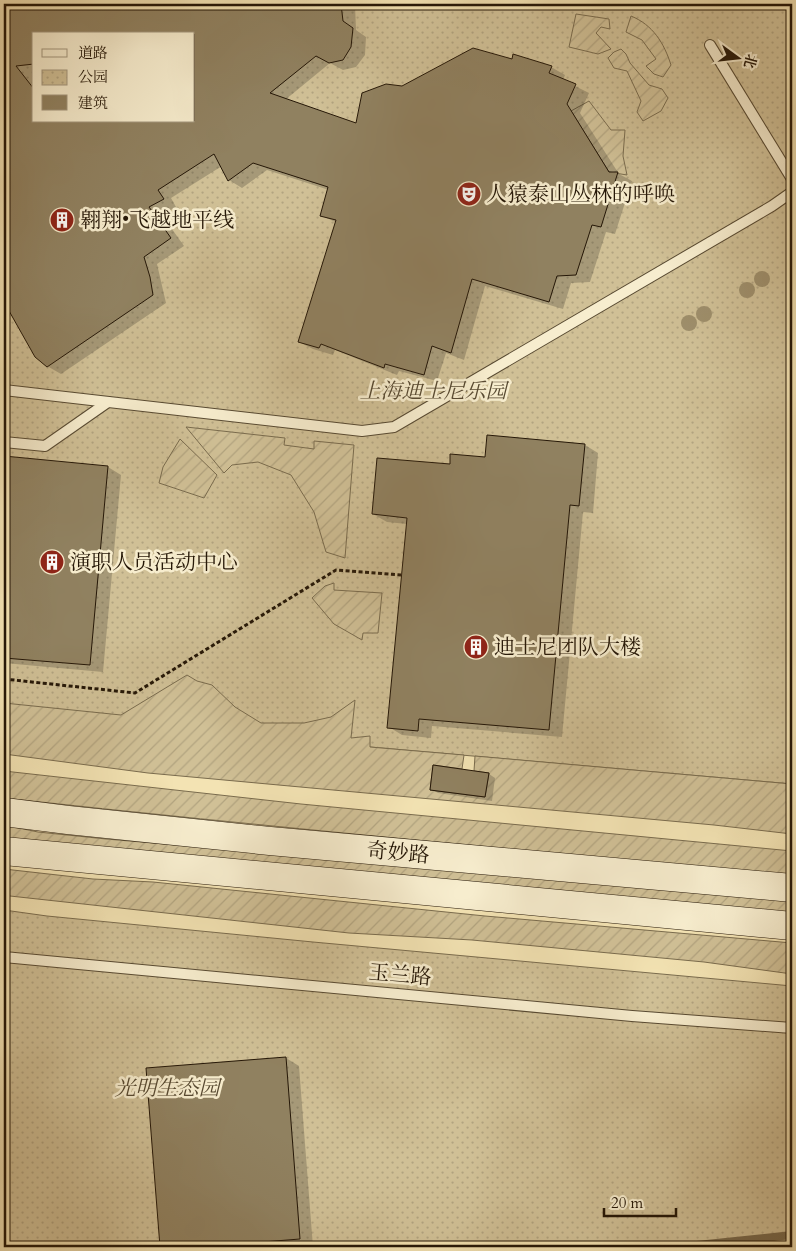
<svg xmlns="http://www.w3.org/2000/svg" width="796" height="1251" font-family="Cardo,'Noto Serif SC',serif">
  <defs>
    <pattern id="park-dots" width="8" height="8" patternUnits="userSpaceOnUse" patternTransform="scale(1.25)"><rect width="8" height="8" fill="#d0c096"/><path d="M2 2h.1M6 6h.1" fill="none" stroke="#b2a480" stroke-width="1.8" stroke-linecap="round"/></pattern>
    <pattern id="garden-furrows" width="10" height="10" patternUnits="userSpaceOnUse" patternTransform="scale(1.25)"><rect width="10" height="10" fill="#d0c096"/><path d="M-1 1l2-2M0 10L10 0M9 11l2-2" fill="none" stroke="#b2a480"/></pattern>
  </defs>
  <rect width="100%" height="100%" fill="#f3e3b3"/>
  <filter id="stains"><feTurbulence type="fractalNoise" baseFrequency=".004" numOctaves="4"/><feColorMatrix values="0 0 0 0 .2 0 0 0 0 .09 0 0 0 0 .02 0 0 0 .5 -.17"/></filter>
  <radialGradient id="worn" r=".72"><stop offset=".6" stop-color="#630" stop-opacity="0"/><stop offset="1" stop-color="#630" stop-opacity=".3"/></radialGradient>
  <g fill="url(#park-dots)" stroke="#7a6c4e" fill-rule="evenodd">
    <path d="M4,4h788v780l-422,-37 -366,-38zM34,34h160v87h-160z"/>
    <path d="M4,910l43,6 266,26 479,44v261h-788z"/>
  </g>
  <g fill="url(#garden-furrows)" stroke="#7a6c4e">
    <path d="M576,14l33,5 1,10 -9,-2 -5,6 15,16 -13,5 -29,-7z"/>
    <path d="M631,16c22,9 33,27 40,49l-8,12 -9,-3 -8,-8 10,-7 -14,-19 -16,-8z"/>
    <path d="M621,49l5,5 4,9 19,22 13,4 6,9 -7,13 -18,10 -6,-9 4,-11 -14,-30 -13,-3 -6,-10 6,-6z"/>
    <path d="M589,101l22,29h14l-2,26 4,19 -18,-3 -38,-61z"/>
    <path d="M186,427l99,11 -1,7 30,4v-8l40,4 -9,113 -19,-6 -12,-40 -23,-37 -33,-13 -26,3 -8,8z"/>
    <path d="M180,439l37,36 -13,23 -45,-15 4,-16z"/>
    <path d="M334,583v7l48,3 -4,40h-15l-1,7 -28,-16 -22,-26 13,-12z"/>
    <path d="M187,675l10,6 15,4 23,22 26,16h43l27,-6 24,-17 -4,38 19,-2v11l94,8 -2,14 -29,-4 -3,25 55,7 4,-24 -15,-2 1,-15 317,28v50l-78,-9 -566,-52 -144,-19v-51l117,12z"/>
    <path d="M4,771l297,33 491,47v26c-263,-27 -526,-50 -788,-79z"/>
    <path d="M4,825l34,7 68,7 466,40 220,22v15l-788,-75z"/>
    <path d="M4,869l89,10 60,3 332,34 307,27v31l-88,-12 -232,-22 -123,-7 -339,-37 -6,-1z"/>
  </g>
  <g fill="#0003" fill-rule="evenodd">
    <path d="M4,4h351l1,26 10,7 -1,18 -9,12 -13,3 -13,-7 -45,37 72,25 45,-38 111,-26 38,6 14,8 -2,5 26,13 -9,20 39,61 13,7 -17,53 -9,-2 -16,50 -19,1 -8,26 -78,-23 -21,74 -18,-7 -9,28 -38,-10 -2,4 -62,-25 -2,5 -20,-6 -14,-7 38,-119 -16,-8 8,-25 -62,-20 -25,18 -13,-8 -7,-14 -51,32 5,9 -14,8 22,31 -27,18 9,39 -105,71 -14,-8 -11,-9 -32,-57zM34,34h160v87h-160z"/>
    <path d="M585,445l13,8 -5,60 -10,-1 -21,225 -130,-11 -1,12 -29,-3 -13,-8 18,-203 -20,-2 -14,-8 78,-48 35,-8z"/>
    <path d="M4,458l104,9 13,8 -18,197 -99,-9z"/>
    <path d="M489,774l6,4 -3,23 -54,-8 -7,-4z"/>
    <path d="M286,1058l13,8 14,181h-152l-13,-178z"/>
  </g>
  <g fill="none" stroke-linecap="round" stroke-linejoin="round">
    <path stroke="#77684b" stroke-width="8" d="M629,1247l68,-2 95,-10"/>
  </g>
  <g fill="#908160" stroke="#251707" fill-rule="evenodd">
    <path d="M4,4h337l2,17 10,7 -2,19 -8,13 -14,3 -13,-7 -46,37 86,30 6,-30 24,-9 16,2 71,-38 39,11 1,-5 39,12 -3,7 27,11 -9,20 42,68h9l-17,55 -9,-2 -16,50 -19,1 -8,26 -77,-23 -21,74 -19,-7 -8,29 -39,-11 -1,4 -63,-24 -2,4 -21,-6 38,-122 -16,-4 8,-29 -75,-24 -25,18 -14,-27 -56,36 6,9 -15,8 22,31 -27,19 6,20 3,18 -106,72 -12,-10 -31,-55zM34,34h160v87h-160v-32l-18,-23 18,-2z"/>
    <path d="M487,435l98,9 -6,62 -9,-1 -21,225 -130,-11 -1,12 -31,-3 20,-210 -35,-4 5,-56 73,6v-10l35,3z"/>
    <path d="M4,456l104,10 -18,199 -86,-7z"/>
    <path d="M433,765l56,8 -4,24 -55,-7z"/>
    <path d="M286,1057l14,182 -100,8h-40l-14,-179z"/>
  </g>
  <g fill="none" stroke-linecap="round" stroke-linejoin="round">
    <defs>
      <g id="lane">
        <path d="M710,45l82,134"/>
        <path d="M4,390l358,41 32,-4 378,-221 20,-14"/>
        <path d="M4,442l41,4 63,-44"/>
        <path d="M4,957l628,59 160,12"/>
      </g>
      <g id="secondary">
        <path d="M4,812l64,8 202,21 522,47"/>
        <path d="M4,851l788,75"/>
      </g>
    </defs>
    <use href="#lane" stroke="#584a32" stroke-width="12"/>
    <use href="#secondary" stroke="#251707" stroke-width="29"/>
    <path stroke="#251707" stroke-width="3" stroke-dasharray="4 2.5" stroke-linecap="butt" d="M4,679l131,14 201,-123 65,5"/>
    <use href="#lane" stroke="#f7edce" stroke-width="10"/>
    <use href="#secondary" stroke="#f7edce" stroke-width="28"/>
  </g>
  <g fill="#9e8f6c">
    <circle cx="762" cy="279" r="8"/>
    <circle cx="747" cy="290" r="8"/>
    <circle cx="704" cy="314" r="8"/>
    <circle cx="689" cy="323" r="8"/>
  </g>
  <defs>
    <symbol id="theatre-disc" viewBox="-11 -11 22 22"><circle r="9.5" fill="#8f2418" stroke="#f7edce"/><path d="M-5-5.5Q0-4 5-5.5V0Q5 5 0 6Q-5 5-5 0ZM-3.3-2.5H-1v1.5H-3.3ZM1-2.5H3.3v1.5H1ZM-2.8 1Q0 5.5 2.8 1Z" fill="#fff"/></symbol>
    <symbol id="building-disc" viewBox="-11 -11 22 22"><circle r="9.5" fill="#8f2418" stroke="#f7edce"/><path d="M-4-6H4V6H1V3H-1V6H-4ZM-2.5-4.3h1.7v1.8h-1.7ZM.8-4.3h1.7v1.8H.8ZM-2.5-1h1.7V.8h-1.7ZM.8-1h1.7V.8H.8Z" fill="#fff"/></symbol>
  </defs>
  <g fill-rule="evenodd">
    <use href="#theatre-disc" x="455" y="180" width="28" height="28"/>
    <use href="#building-disc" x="48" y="206" width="28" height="28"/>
    <use href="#building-disc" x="38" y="548" width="28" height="28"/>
    <use href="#building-disc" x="462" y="633" width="28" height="28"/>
  </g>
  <g text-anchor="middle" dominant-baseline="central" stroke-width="5" stroke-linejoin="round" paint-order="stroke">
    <g font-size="21" fill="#251707" stroke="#f7edce" text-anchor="start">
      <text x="486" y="194">人猿泰山丛林的呼唤</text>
      <text x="80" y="220">翱翔•飞越地平线</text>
      <text x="70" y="562">演职人员活动中心</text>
      <text x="494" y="647">迪士尼团队大楼</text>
    </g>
    <g font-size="21" font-style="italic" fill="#584a32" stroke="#f7edce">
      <text x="433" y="391">上海迪士尼乐园</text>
      <text x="167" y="1088">光明生态园</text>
    </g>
    <g font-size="21" fill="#251707" stroke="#f7edce">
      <text transform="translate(398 853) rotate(5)">奇妙路</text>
      <text transform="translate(400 975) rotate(5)">玉兰路</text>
    </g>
  </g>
  <rect width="796" height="1251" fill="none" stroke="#f3e3b3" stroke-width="20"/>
  <rect x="5" y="5" width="786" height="1241" fill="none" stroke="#251707" stroke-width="2.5"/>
  <rect x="10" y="10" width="776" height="1231" fill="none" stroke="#251707"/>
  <rect x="32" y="32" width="162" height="90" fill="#f7edce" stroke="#a3977e"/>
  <rect x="42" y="49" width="25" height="8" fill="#f7edce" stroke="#a3977e"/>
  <text x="78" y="58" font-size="15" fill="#251707">道路</text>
  <rect x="42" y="70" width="25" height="15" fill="url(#park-dots)" stroke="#a3977e"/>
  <text x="78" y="82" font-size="15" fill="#251707">公园</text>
  <rect x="42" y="95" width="25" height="15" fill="#908160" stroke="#a3977e"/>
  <text x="78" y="108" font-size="15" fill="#251707">建筑</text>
  <g transform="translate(738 58) rotate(105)" stroke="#f7edce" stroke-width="4" paint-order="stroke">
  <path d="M0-4L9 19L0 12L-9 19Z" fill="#251707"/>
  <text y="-8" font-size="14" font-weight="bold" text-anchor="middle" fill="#251707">北</text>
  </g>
  <path d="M604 1208v8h72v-8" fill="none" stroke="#251707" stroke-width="2.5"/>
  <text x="611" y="1208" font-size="15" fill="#251707" stroke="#f7edce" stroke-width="4" paint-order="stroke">20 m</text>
  <rect width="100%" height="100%" filter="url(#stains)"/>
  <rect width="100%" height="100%" fill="url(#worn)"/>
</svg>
